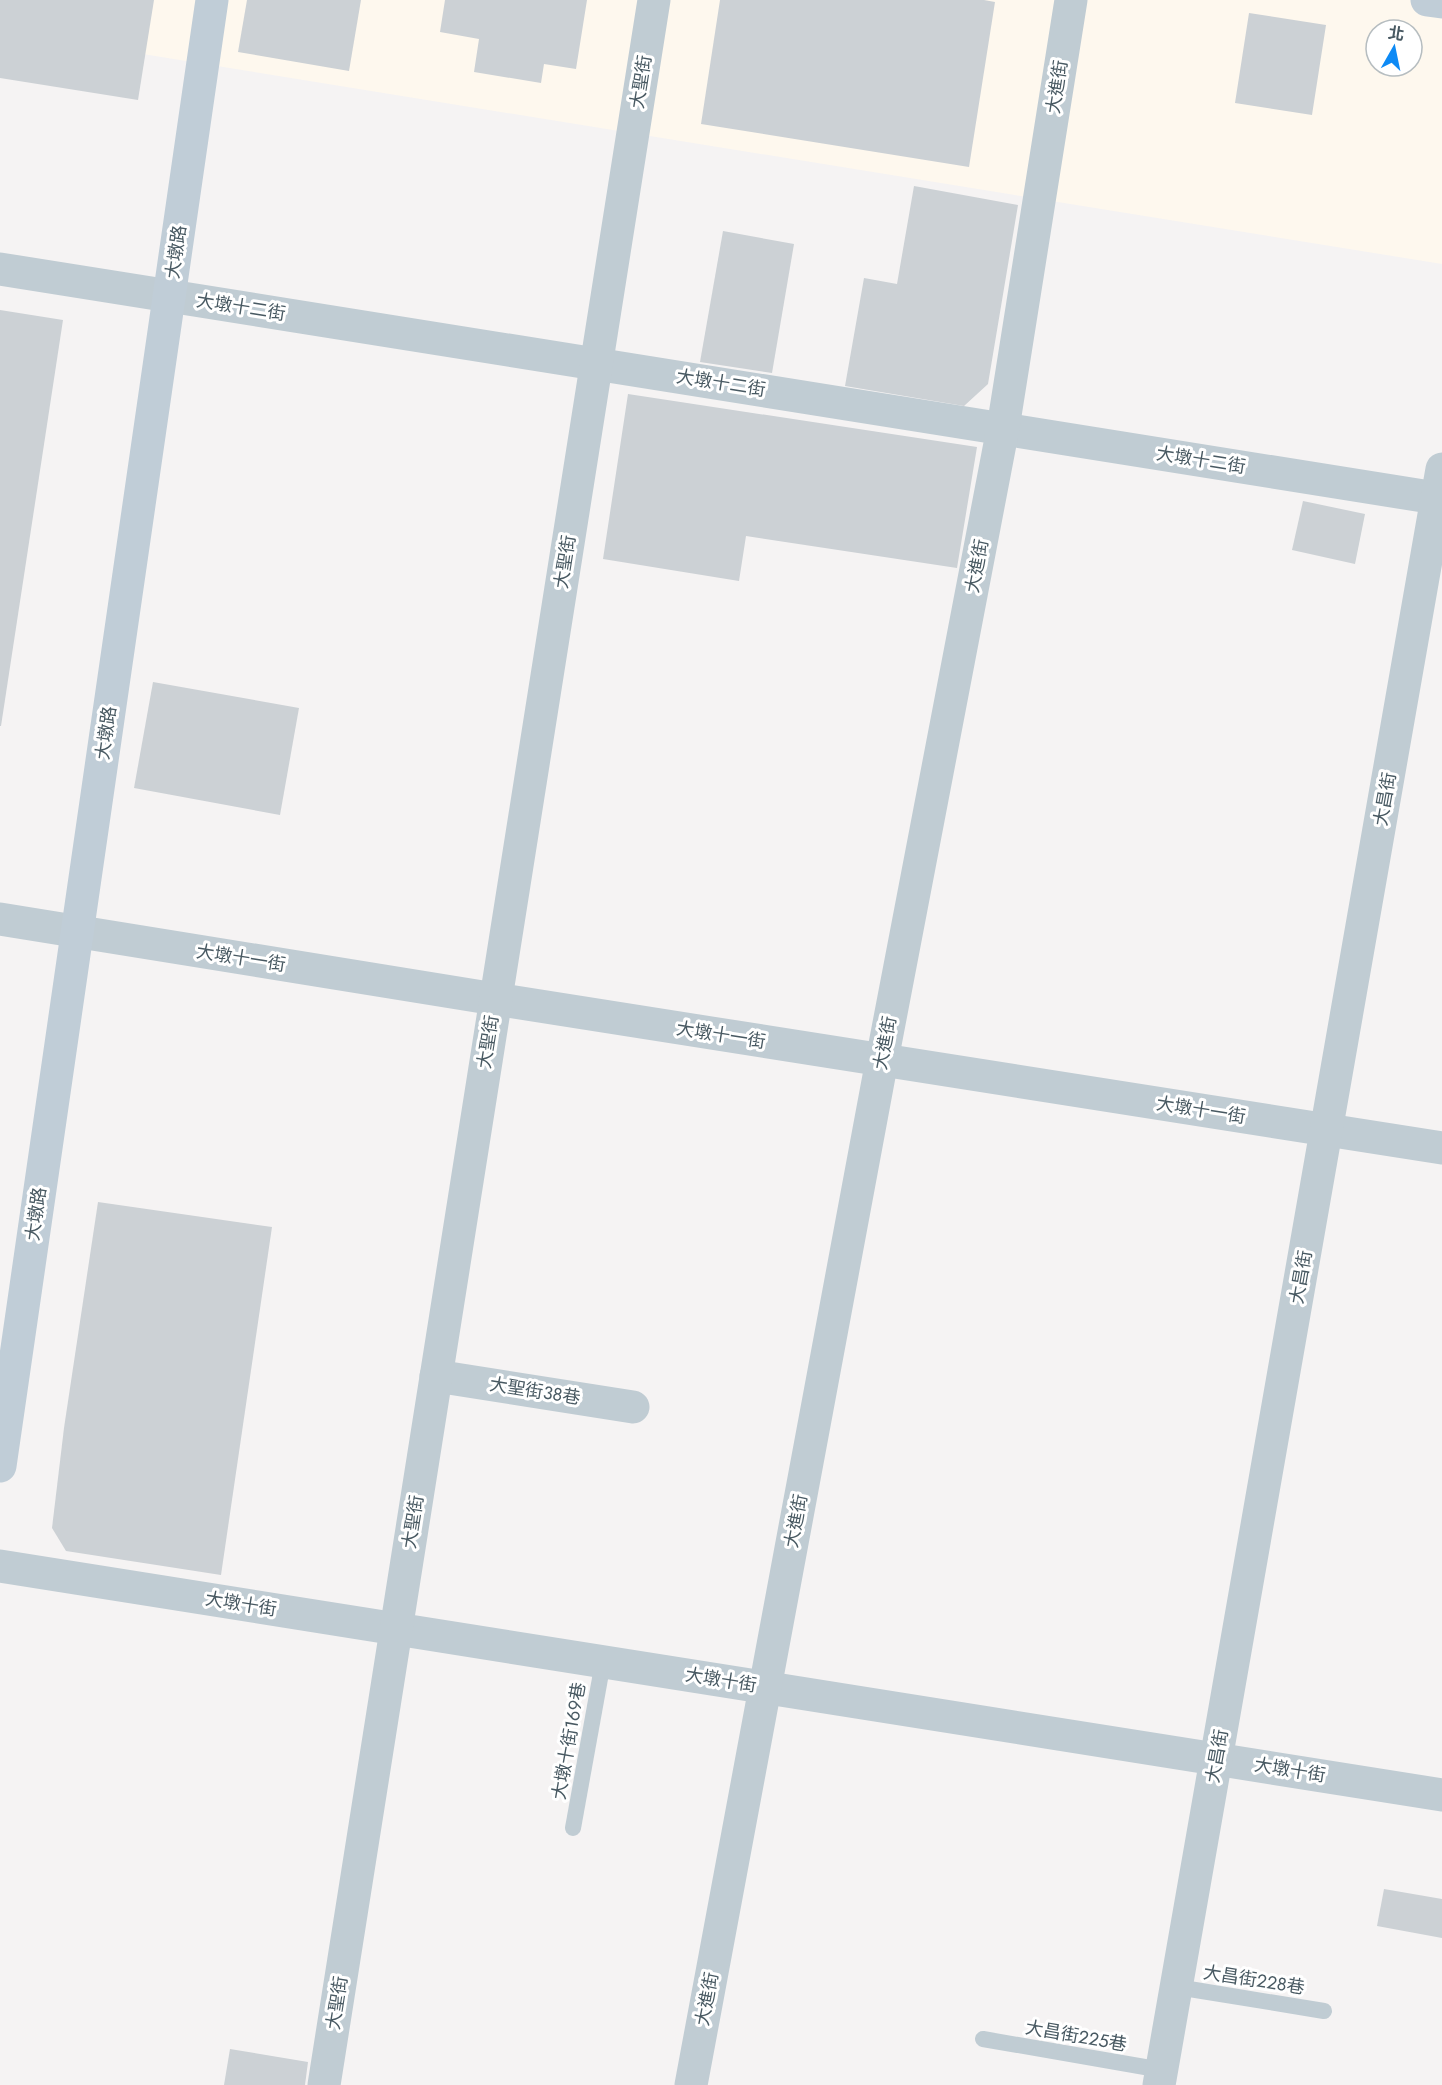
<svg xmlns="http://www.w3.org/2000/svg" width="1442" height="2085" font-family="Jost,'Noto Sans TC',sans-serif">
  <rect width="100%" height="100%" fill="#f5f3f3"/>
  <path fill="#fef8ee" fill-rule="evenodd" d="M0,0h1442v264l-1442,-233zM1376,30h36v36h-36z"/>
  <g fill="#ccd1d5">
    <path d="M0,0h154l-16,100 -138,-22z"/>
    <path d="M247,0h114l-12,71 -111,-19z"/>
    <path d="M445,0h142l-11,69 -32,-5 -3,19 -67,-11 5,-33 -39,-7z"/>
    <path d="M720,0h264l11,2 -26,165 -268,-43z"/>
    <path d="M1249,13l77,12 -14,90 -77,-12z"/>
    <path d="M914,186l104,19 -30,179 -24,22 -119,-20 19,-108 33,6z"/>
    <path d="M723,231l71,13 -22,129 -72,-11z"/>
    <path d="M0,310l63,10 -62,406h-1z"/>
    <path d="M628,394l349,53 -20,121 -211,-32 -7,45 -136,-22z"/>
    <path d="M1303,501l62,13 -10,50 -63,-14z"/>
    <path d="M153,682l146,26 -19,107 -146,-27z"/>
    <path d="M98,1202l174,25 -51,348 -155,-24 -14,-23 12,-100z"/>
    <path d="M1384,1889l58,10v39l-65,-12z"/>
    <path d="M230,2049l78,13 -3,23h-81z"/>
  </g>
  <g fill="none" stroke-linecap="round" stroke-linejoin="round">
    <g stroke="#c0ccd3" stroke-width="16">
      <path d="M573,1828l30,-166"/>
      <path d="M1177,1987l147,24"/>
      <path d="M983,2039l179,31"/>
    </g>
    <g stroke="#c0ccd3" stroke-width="33">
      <path d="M0,269l1442,230"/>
      <path d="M0,919l495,80 947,149"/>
      <path d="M436,1376l197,31"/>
      <path d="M0,1566l1442,229"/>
      <path d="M324,2085l330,-2085"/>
      <path d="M691,2085l191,-1025 121,-632 68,-428"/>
      <path d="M1159,2085l283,-1616"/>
    </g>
    <g stroke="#c0cdd7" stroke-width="33">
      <path d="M1427,0l15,2"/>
      <path d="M0,1466l212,-1466"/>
    </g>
  </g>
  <g text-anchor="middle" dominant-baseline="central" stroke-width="6" stroke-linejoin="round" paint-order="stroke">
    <g font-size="18" fill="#485962" stroke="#fff">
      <text transform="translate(641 82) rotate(-81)">大聖街</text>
      <text transform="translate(1057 87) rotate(-81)">大進街</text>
      <text transform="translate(176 252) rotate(-82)">大墩路</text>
      <text transform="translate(241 307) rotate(9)">大墩十二街</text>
      <text transform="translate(721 383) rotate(9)">大墩十二街</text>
      <text transform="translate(1201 460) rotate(9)">大墩十二街</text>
      <text transform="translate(565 562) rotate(-81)">大聖街</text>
      <text transform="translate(977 566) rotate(-79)">大進街</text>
      <text transform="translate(106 733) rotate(-82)">大墩路</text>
      <text transform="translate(1385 799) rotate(-80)">大昌街</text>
      <text transform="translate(241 958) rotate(9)">大墩十一街</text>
      <text transform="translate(721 1035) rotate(9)">大墩十一街</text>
      <text transform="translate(488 1042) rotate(-81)">大聖街</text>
      <text transform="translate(885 1043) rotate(-79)">大進街</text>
      <text transform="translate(1201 1110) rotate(9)">大墩十一街</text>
      <text transform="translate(36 1214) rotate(-82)">大墩路</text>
      <text transform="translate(1301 1277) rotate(-80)">大昌街</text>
      <text transform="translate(535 1391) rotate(9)">大聖街38巷</text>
      <text transform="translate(796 1521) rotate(-79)">大進街</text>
      <text transform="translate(413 1522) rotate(-81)">大聖街</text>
      <text transform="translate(241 1604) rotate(9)">大墩十街</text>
      <text transform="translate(721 1680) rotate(9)">大墩十街</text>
      <text transform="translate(569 1741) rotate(-80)">大墩十街169巷</text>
      <text transform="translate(1217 1756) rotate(-80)">大昌街</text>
      <text transform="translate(1290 1770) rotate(9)">大墩十街</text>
      <text transform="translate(1254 1980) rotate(9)">大昌街228巷</text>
      <text transform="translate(707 1999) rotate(-79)">大進街</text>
      <text transform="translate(337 2003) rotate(-81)">大聖街</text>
      <text transform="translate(1076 2036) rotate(10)">大昌街225巷</text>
    </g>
  </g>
  <g transform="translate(1394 48) rotate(9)"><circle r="28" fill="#ffffff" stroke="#b6bdc0" stroke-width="1.5"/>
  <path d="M0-4.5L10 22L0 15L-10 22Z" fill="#0d8af5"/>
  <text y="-9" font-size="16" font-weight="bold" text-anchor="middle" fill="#485962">北</text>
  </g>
</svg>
